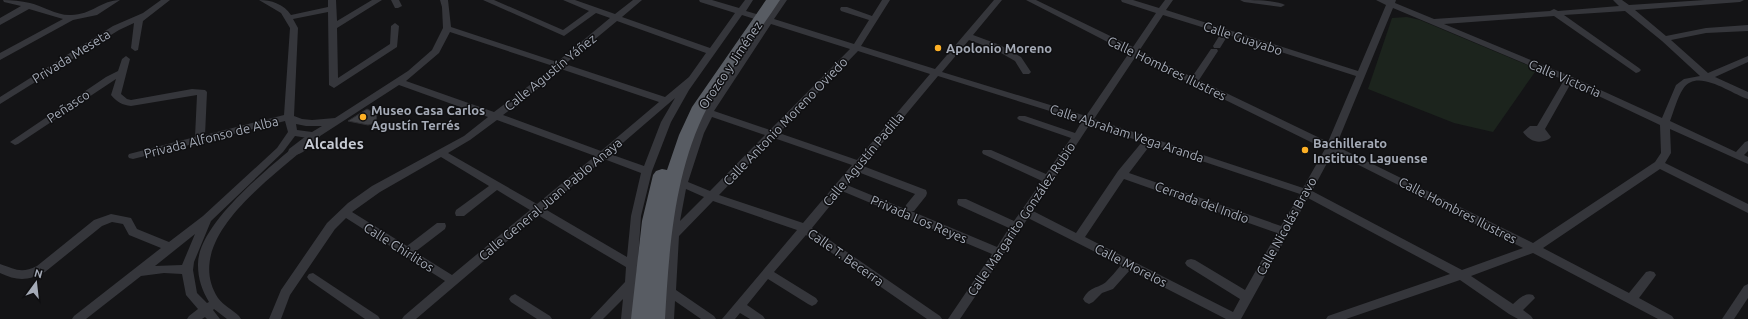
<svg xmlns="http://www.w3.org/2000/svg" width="1748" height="319" font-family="Ubuntu,sans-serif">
  <rect width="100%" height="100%" fill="#141416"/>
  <path fill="#1c241d" d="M1407,17l13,3 117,49 -44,63 -39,-9 -86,-34 24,-71z"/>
  <path fill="#3e3f43" stroke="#2e2e32" d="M367,109l10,5 -1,7 -4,3 -4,1 -20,-4z"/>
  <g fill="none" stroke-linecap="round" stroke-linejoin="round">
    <g fill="#35363b" fill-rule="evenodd">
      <path d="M3,0c9,0 18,1 27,3 12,3 28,13 41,12 20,0 31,-15 49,-15l-23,15 -24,5 -73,40v-7l63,-34 -34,-10 -29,16v-7l21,-12 -17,-4z"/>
      <path d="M161,0h9l-27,21 -5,29 -3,1 -4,-3 3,-25 -15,7 -119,74v-7l113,-71 30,-13z"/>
      <path d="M259,0c12,0 25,4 32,15l37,-8v-7h8l1,21 35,-21h10l-45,28 1,50 52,-34 1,-18 4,-3 4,3 -2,21 -63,41 -5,-3 -1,-73 -35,7 5,9 -4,88 8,3 10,1 23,-2 73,-47 24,-21 11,-22 -1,-21 -2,-7h8l3,27 106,35 53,-44 -14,-5 -32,23 -81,-36h11l69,30 26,-19 -26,-11h12l40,14 18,-14h9l-20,17 88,31 25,-35 -35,-11 -1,-2h13l27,8 6,-8h8l-7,11 21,6 12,-17h8l-13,19 80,25 15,-24 -28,-9 -1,-2 1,-2h6l25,9 10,-16h8l-29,46 74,23 59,-69h8l-29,35 27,10 21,12 10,15 -2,2h-6l-8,-13 -21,-12 -25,-9 -27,32 144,44 43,-63 -103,-53h10l97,47 23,-34 -34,-11 -1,-2h12l26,8 6,-8h8l-7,10 192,61 28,-66 -10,-5h20l-1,3 39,16 116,-8 4,-2 4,2 61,-5 -6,-6h9l7,5 76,-5h39l-4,2 -105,8 31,26 40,-8 42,-3v6l-42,2 -35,7 37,33 40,-17v6l-33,15 33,15v7c-17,-5 -51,-32 -65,-10 -6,9 -9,22 -13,32l66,31 9,-10 3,-1v10l-4,4 4,2v7l-78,-35 1,24 -6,10 83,41v9l-88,-44 -117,79 86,45 17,-21 4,-1 4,1 2,3 -2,3 -15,20 33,18 2,3h-16l-125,-66 -62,23 42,28c6,-5 12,-12 20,-9l2,3 -12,12 8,6 2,3h-15l-9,-5 -49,-34 -114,39h-20l2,-3 122,-42 -142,-76 -67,121h-15l-96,-49 -17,19 -11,4 -9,9 -4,2 -4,-2 -2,-3c7,-13 14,-10 23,-17 5,-5 10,-11 15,-17l-93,-47 -68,101h-12l44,-65 -150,-63 -30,37 128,88 2,3h-15l-121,-84 -32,37 42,26 2,3 -2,3 -4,2 -4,-2 -40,-25 -21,26 16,11 2,3h-15l-10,-6 -5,6h-13l75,-89 -84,-29 -34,35 -3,54 38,26 2,3h-15l-26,-18 -1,18h-12l8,-103 7,-31 -6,-4 1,-3h7l15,-45 9,-19 -6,-4 5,-3 5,1 57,-86 -22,-7 -53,75 -18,32 -19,49 -11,45 -3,45 4,4 -2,3 -3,1 -4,50h-12l2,-20 -20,20h-13l35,-37 1,-15 -88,-52 -122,104h-14l2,-3 41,-35 -99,-63 -11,11 -45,66 -9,24h-12l12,-29 46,-67 21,-20 24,-17 92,-50 24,-19 -89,-32 -82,53 -3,1 -19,-3 -12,16 -72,69 -17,41 -1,8 4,23 10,10 2,-1c-7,-12 -11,-23 -11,-37 -1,-39 65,-92 92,-115h8l1,2 -1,2c-37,32 -115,89 -80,144 5,7 15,12 21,18l2,3h-14l-13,-10 -1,1 7,9h-13l-2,-2 -3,2h-15l2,-3 9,-7 -12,-14 -4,-21 -18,-1 -23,3 -55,43h-14l2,-3 87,-68 -32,-13 -6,-11 -11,-2 -10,4 -57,46c-17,9 -28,9 -45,1v-9c15,5 21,10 37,2l57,-46 17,-6 20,4 6,11 32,13 34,-26 74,-68 11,-16 -3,-11 -152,38 -4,-1 -1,-2 1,-2 66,-17 2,-42 -66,11c-9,-1 -14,-4 -20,-11l5,-16 -98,65 -3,1 -5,-3 96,-65 12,-6 4,-12 4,-3 4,3 -9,35 6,5 4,1 61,-11 13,1 2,2 -2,43 79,-20 6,-87 -9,-15zM1393,8l171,72 -27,46h-7l-7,6c7,10 16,12 26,7l2,-2 -6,-8 26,-46 89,42 1,28 -6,9 -122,81 -197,-97zM1625,11l37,30 38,35 -16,3 -8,6 -14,33 -90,-41 -128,-53 110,-8 82,57 3,-1 2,-2 -2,-2 -75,-53zM1163,15l58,18 -8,13 1,2h6l8,-13 128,41 -28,66 -129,-62 19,-29 -1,-2h-6l-19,28 -53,-26zM617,21l89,32 -17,24 -24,20 -100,-33zM771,24l79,25 -80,81 -56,-19zM450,32l103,34 -2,3 -57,43 -88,-31 33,-28zM858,51l72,23 -73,86 -78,-27zM1136,56l189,93 -22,39 -209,-69zM561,69l98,33 -58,49 -98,-36 55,-42zM938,76l144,45 -7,12 -50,-17h-6l-2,2 2,2 52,18 -25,36 -55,-24h-8l-1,2 1,2 59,27 -28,40 -48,-22h-8l-1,3 1,3 51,23 -12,19 -86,-36h3l12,-15 1,-3 -1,-3 -63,-24zM675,98l-14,24 -17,44 -34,-12zM712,117l53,18 -55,56 -22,-9 16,-49zM497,120l98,36 -58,48 -89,-51 22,-13zM296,124l10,2h16l-10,6 -15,-2zM1090,124l52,18 -24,29 -42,62 -43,-22zM774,138l78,27 -49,58 -84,-28zM1151,144l149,50 -19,32 -152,-53zM1333,152l190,96 -61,22 -150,-79zM441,157l48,29 -33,24 -1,3 1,3h8l33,-26 33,20 -78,65 -37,-23 30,-23 1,-3 -1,-3h-8l-30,23 -55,-34 28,-20zM604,159l37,14 -10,43 -4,41 -82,-48zM858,172l57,22 -9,11 -1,4 -58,-24zM1124,179l153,54 -32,57 -50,-30 -4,-1 -4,1 -2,3 2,3 53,33 -7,13 -148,-75zM686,189l18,8 -24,24zM195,234l-13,31 -27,1z"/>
      <path d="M391,0h8l3,6 -4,2h-3z"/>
      <path d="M1240,0c11,0 37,0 45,5l-4,2 -37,-5z"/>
      <path d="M313,273l65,43 2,3h-15l-56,-39 -2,-3 2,-3z"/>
      <path d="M1748,284v14l-14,21h-12l22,-33z"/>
      <path d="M515,294l35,22 2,3h-15l-26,-17 -2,-3 2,-3z"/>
    </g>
    <path fill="#35363b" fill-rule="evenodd" d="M314,132l4,1 2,3 -2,3c-8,7 -18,19 -29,16l-1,-3 1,-3 21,-16z"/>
    <path fill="#585c63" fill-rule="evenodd" d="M766,0h14c-19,29 -40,56 -58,85 -5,8 -11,15 -15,23 -33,64 -38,141 -42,211h-34l11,-98 11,-46 3,-4 6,-2 5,1 12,-35 13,-28z"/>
  </g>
  <g fill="#fdb025" stroke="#0f0f11" stroke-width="1.5">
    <circle cx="938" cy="48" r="4"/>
    <circle cx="363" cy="117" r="4"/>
    <circle cx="1305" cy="150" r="4"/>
  </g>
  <g text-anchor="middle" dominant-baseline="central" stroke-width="3" stroke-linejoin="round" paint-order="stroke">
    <g font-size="13" fill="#a5abb7" stroke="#0f0f11">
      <text transform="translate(1243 38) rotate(18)">Calle Guayabo</text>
      <text transform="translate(71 56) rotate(-32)">Privada Meseta</text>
      <text transform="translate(730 65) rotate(-56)">Orozco y Jiménez</text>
      <text transform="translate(1167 68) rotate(26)">Calle Hombres Ilustres</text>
      <text transform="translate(550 72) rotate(-39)">Calle Agustín Yáñez</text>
      <text transform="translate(1565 78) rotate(23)">Calle Victoria</text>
      <text transform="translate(68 106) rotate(-34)">Peñasco</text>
      <text transform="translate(785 121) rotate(-46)">Calle Antonio Moreno Oviedo</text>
      <text transform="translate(1127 133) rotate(18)">Calle Abraham Vega Aranda</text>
      <text transform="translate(211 137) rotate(-14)">Privada Alfonso de Alba</text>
      <text transform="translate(863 159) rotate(-50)">Calle Agustín Padilla</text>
      <text transform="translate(550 199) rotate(-40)">Calle General Juan Pablo Anaya</text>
      <text transform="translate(1202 202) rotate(20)">Cerrada del Indio</text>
      <text transform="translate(1458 210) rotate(27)">Calle Hombres Ilustres</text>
      <text transform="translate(919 219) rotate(23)">Privada Los Reyes</text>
      <text transform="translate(1021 219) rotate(-56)">Calle Margarito González Rubio</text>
      <text transform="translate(1286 226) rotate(-61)">Calle Nicolás Bravo</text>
      <text transform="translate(399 247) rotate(32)">Calle Chirlitos</text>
      <text transform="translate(846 257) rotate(35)">Calle T. Becerra</text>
      <text transform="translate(1131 265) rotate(27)">Calle Morelos</text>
    </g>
    <g font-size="13" font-weight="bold" fill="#a5abb7" stroke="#0f0f11" text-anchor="start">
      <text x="946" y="48">Apolonio Moreno</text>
      <text x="371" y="110">Museo Casa Carlos<tspan x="371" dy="15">Agustín Terrés</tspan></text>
      <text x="1313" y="143">Bachillerato<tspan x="1313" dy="15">Instituto Laguense</tspan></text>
    </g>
    <g font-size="15" font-weight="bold" fill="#c6cad3" stroke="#0f0f11">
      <text x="334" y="143">Alcaldes</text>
    </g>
  </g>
  <g transform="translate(36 283) rotate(15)" stroke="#0f0f11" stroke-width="3" paint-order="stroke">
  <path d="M0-3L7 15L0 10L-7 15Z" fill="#a5abb7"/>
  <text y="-6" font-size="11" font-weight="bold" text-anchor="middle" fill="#a5abb7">N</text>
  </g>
</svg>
